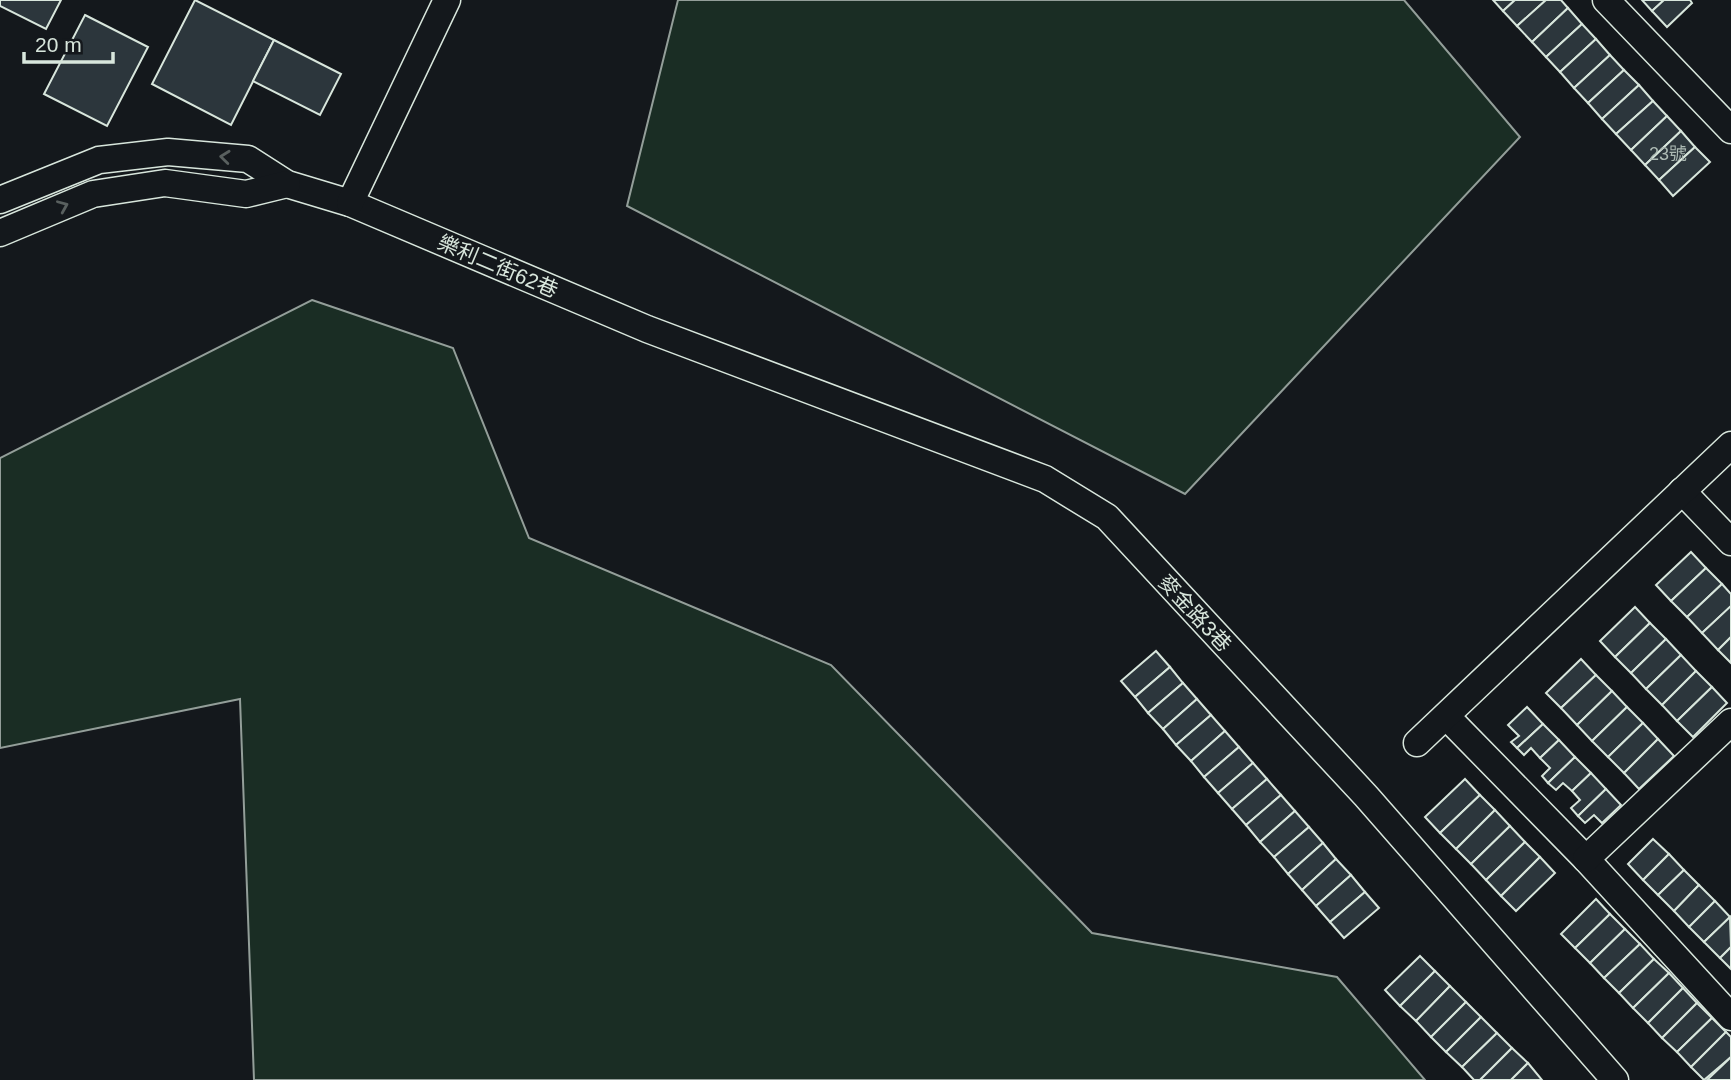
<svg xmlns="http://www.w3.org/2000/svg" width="1731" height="1080" font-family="Arial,'Noto Sans TC',sans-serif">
  <rect width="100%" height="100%" fill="#14181c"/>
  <g fill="#1a2d24" stroke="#939e99" stroke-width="2">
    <path d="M678,0h726l116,137 -335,357 -558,-288z"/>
    <path d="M312,300l141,48 76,190 302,127 261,268 245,44 88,103h-1171l-14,-381 -240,49v-290z"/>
  </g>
  <g fill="#2c363c" stroke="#d8e6dc" stroke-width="2">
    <path d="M0,0h61l-15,29 -46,-23z"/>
    <path d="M195,0l79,40 -43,85 -79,-41z"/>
    <path d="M1493,0h22l-12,11z"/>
    <path d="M1515,0h31l-29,26 -14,-15z"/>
    <path d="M1546,0h15l7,8 -36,34 -15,-16z"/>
    <path d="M1642,0h22l-12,11z"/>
    <path d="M1664,0h26l2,3 -25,24 -15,-16z"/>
    <path d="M1568,8l14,16 -36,33 -14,-15z"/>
    <path d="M85,15l63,32 -41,79 -63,-32z"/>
    <path d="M1582,24l14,15 -36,33 -14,-15z"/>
    <path d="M1596,39l14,16 -36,33 -14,-16z"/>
    <path d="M274,40l67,34 -21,41 -67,-34z"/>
    <path d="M1610,55l14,15 -36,33 -14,-15z"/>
    <path d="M1624,70l15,15 -37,34 -14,-16z"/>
    <path d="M1639,85l14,16 -37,33 -14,-15z"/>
    <path d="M1653,101l14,15 -36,34 -15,-16z"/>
    <path d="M1667,116l14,15 -36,34 -14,-15z"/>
    <path d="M1681,131l14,16 -36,33 -14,-15z"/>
    <path d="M1695,147l15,15 -37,34 -14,-16z"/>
    <path d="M1691,552l15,16 -35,33 -15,-16z"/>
    <path d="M1706,568l16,16 -35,33 -16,-16z"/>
    <path d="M1722,584l9,10v12l-29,27 -15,-16z"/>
    <path d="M1731,606v31l-13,13 -16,-17z"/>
    <path d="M1635,607l15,16 -35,34 -15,-16z"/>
    <path d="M1650,623l16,16 -35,34 -16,-16z"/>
    <path d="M1731,637v26l-13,-13z"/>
    <path d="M1666,639l15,16 -35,34 -15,-16z"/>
    <path d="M1156,651l14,16 -35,30 -14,-16z"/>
    <path d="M1681,655l15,16 -34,34 -16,-16z"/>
    <path d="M1581,659l15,16 -35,33 -15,-15z"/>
    <path d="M1170,667l13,16 -35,30 -13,-16z"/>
    <path d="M1696,671l16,16 -35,34 -15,-16z"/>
    <path d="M1596,675l16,16 -35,34 -16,-17z"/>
    <path d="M1183,683l14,16 -34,30 -15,-16z"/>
    <path d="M1712,687l15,16 -34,34 -16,-16z"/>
    <path d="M1612,691l15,16 -35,34 -15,-16z"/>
    <path d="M1197,699l14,16 -35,30 -13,-16z"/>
    <path d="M1527,707l16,17 -26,24 -6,-6 8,-6 -11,-11z"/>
    <path d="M1627,707l16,16 -35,34 -16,-16z"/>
    <path d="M1211,715l14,16 -34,30 -15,-16z"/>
    <path d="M1643,723l15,16 -34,34 -16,-16z"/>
    <path d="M1543,724l16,16 -19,18 -9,-10 -7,7 -7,-7z"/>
    <path d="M1225,731l14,16 -35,30 -13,-16z"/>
    <path d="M1658,739l16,17 -35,33 -15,-16z"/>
    <path d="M1559,740l16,17 -27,26 -6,-7 8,-8 -10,-10z"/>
    <path d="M1239,747l14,16 -35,30 -14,-16z"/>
    <path d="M1575,757l16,16 -19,18 -9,-8 -7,7 -8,-7z"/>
    <path d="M1253,763l14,16 -35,30 -14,-16z"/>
    <path d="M1591,773l15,16 -28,27 -7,-8 9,-8 -8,-9z"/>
    <path d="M1267,779l14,16 -35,30 -14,-16z"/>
    <path d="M1465,779l15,16 -40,38 -15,-16z"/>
    <path d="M1606,789l15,16 -19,18 -8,-8 -9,8 -7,-7z"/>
    <path d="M1281,795l14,16 -35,31 -14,-17z"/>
    <path d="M1480,795l15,15 -39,39 -16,-16z"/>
    <path d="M1495,810l15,16 -39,38 -15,-15z"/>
    <path d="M1295,811l14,16 -35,30 -14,-15z"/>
    <path d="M1510,826l15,16 -39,38 -15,-16z"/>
    <path d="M1309,827l14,16 -35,31 -14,-17z"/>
    <path d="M1653,839l16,15 -26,26 -15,-16z"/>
    <path d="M1525,842l15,15 -39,39 -15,-16z"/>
    <path d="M1323,843l13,16 -34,31 -14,-16z"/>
    <path d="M1669,854l15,16 -26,25 -15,-15z"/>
    <path d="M1540,857l15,16 -39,38 -15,-15z"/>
    <path d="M1336,859l15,16 -35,31 -14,-16z"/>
    <path d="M1684,870l15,15 -25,26 -16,-16z"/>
    <path d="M1351,875l14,17 -35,30 -14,-16z"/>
    <path d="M1699,885l16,16 -26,26 -15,-16z"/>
    <path d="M1365,892l14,16 -35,30 -14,-16z"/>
    <path d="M1596,899l14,15 -35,34 -14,-14z"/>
    <path d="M1715,901l15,16 -26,25 -15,-15z"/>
    <path d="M1610,914l15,15 -35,34 -15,-15z"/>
    <path d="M1730,917l1,30 -11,11 -16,-16z"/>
    <path d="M1625,929l15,15 -36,34 -14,-15z"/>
    <path d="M1640,944l14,15 -35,34 -15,-15z"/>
    <path d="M1731,947v22l-11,-11z"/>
    <path d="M1420,956l15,15 -35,35 -15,-16z"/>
    <path d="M1654,959l15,14 -36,35 -14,-15z"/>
    <path d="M1435,971l15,15 -34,35 -16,-15z"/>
    <path d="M1669,973l14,15 -35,35 -15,-15z"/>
    <path d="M1450,986l16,16 -35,35 -15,-16z"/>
    <path d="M1683,988l14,15 -35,35 -14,-15z"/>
    <path d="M1466,1002l15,15 -35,35 -15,-15z"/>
    <path d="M1697,1003l15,15 -35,34 -15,-14z"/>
    <path d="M1481,1017l16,16 -35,34 -16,-15z"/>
    <path d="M1712,1018l14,14 -35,35 -14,-15z"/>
    <path d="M1726,1032l5,5v20l-27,23 -13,-13z"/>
    <path d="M1497,1033l15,15 -32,32h-6l-12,-13z"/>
    <path d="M1512,1048l16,15 -17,17h-31z"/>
    <path d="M1731,1057v23h-24z"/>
    <path d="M1528,1063l14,17h-31z"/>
  </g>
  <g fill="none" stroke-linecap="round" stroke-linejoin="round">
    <defs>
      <g id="minor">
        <path d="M1606,0l125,130"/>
        <path d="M0,200l99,-40 69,-8 80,7 39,25 63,19 297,126 398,150 62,38 259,279 249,284"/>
        <path d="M350,203l97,-203"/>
        <path d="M0,233l93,-39 72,-11 81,11 41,-10"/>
        <path d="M1682,491l49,51"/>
        <path d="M1446,716l140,143 145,158"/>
        <path d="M1417,743l314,-298"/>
        <path d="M1586,859l145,-137"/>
      </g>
    </defs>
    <use href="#minor" stroke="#d8e6dc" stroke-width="29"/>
    <use href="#minor" stroke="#14181c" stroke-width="26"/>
  </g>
  <defs><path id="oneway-chevron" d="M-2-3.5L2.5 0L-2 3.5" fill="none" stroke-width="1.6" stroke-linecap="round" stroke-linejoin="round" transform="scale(1.75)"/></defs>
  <g stroke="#59605f">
    <use href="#oneway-chevron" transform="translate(225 157) rotate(-174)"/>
    <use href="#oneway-chevron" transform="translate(63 206) rotate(-23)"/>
  </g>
  <g text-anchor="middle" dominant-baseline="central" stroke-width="5" stroke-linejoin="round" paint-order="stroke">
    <g font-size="18" fill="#adbab4">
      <text x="1668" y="154">23號</text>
    </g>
    <g font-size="21" fill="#d8e6dc" stroke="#14181c">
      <text transform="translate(498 266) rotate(23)">樂利二街62巷</text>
      <text transform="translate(1195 613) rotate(47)">麥金路3巷</text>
    </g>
  </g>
  <path d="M24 52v10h89v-10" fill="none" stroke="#d8e6dc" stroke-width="3.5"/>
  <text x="35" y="52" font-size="21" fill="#d8e6dc" stroke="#14181c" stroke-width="5" paint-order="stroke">20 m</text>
</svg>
